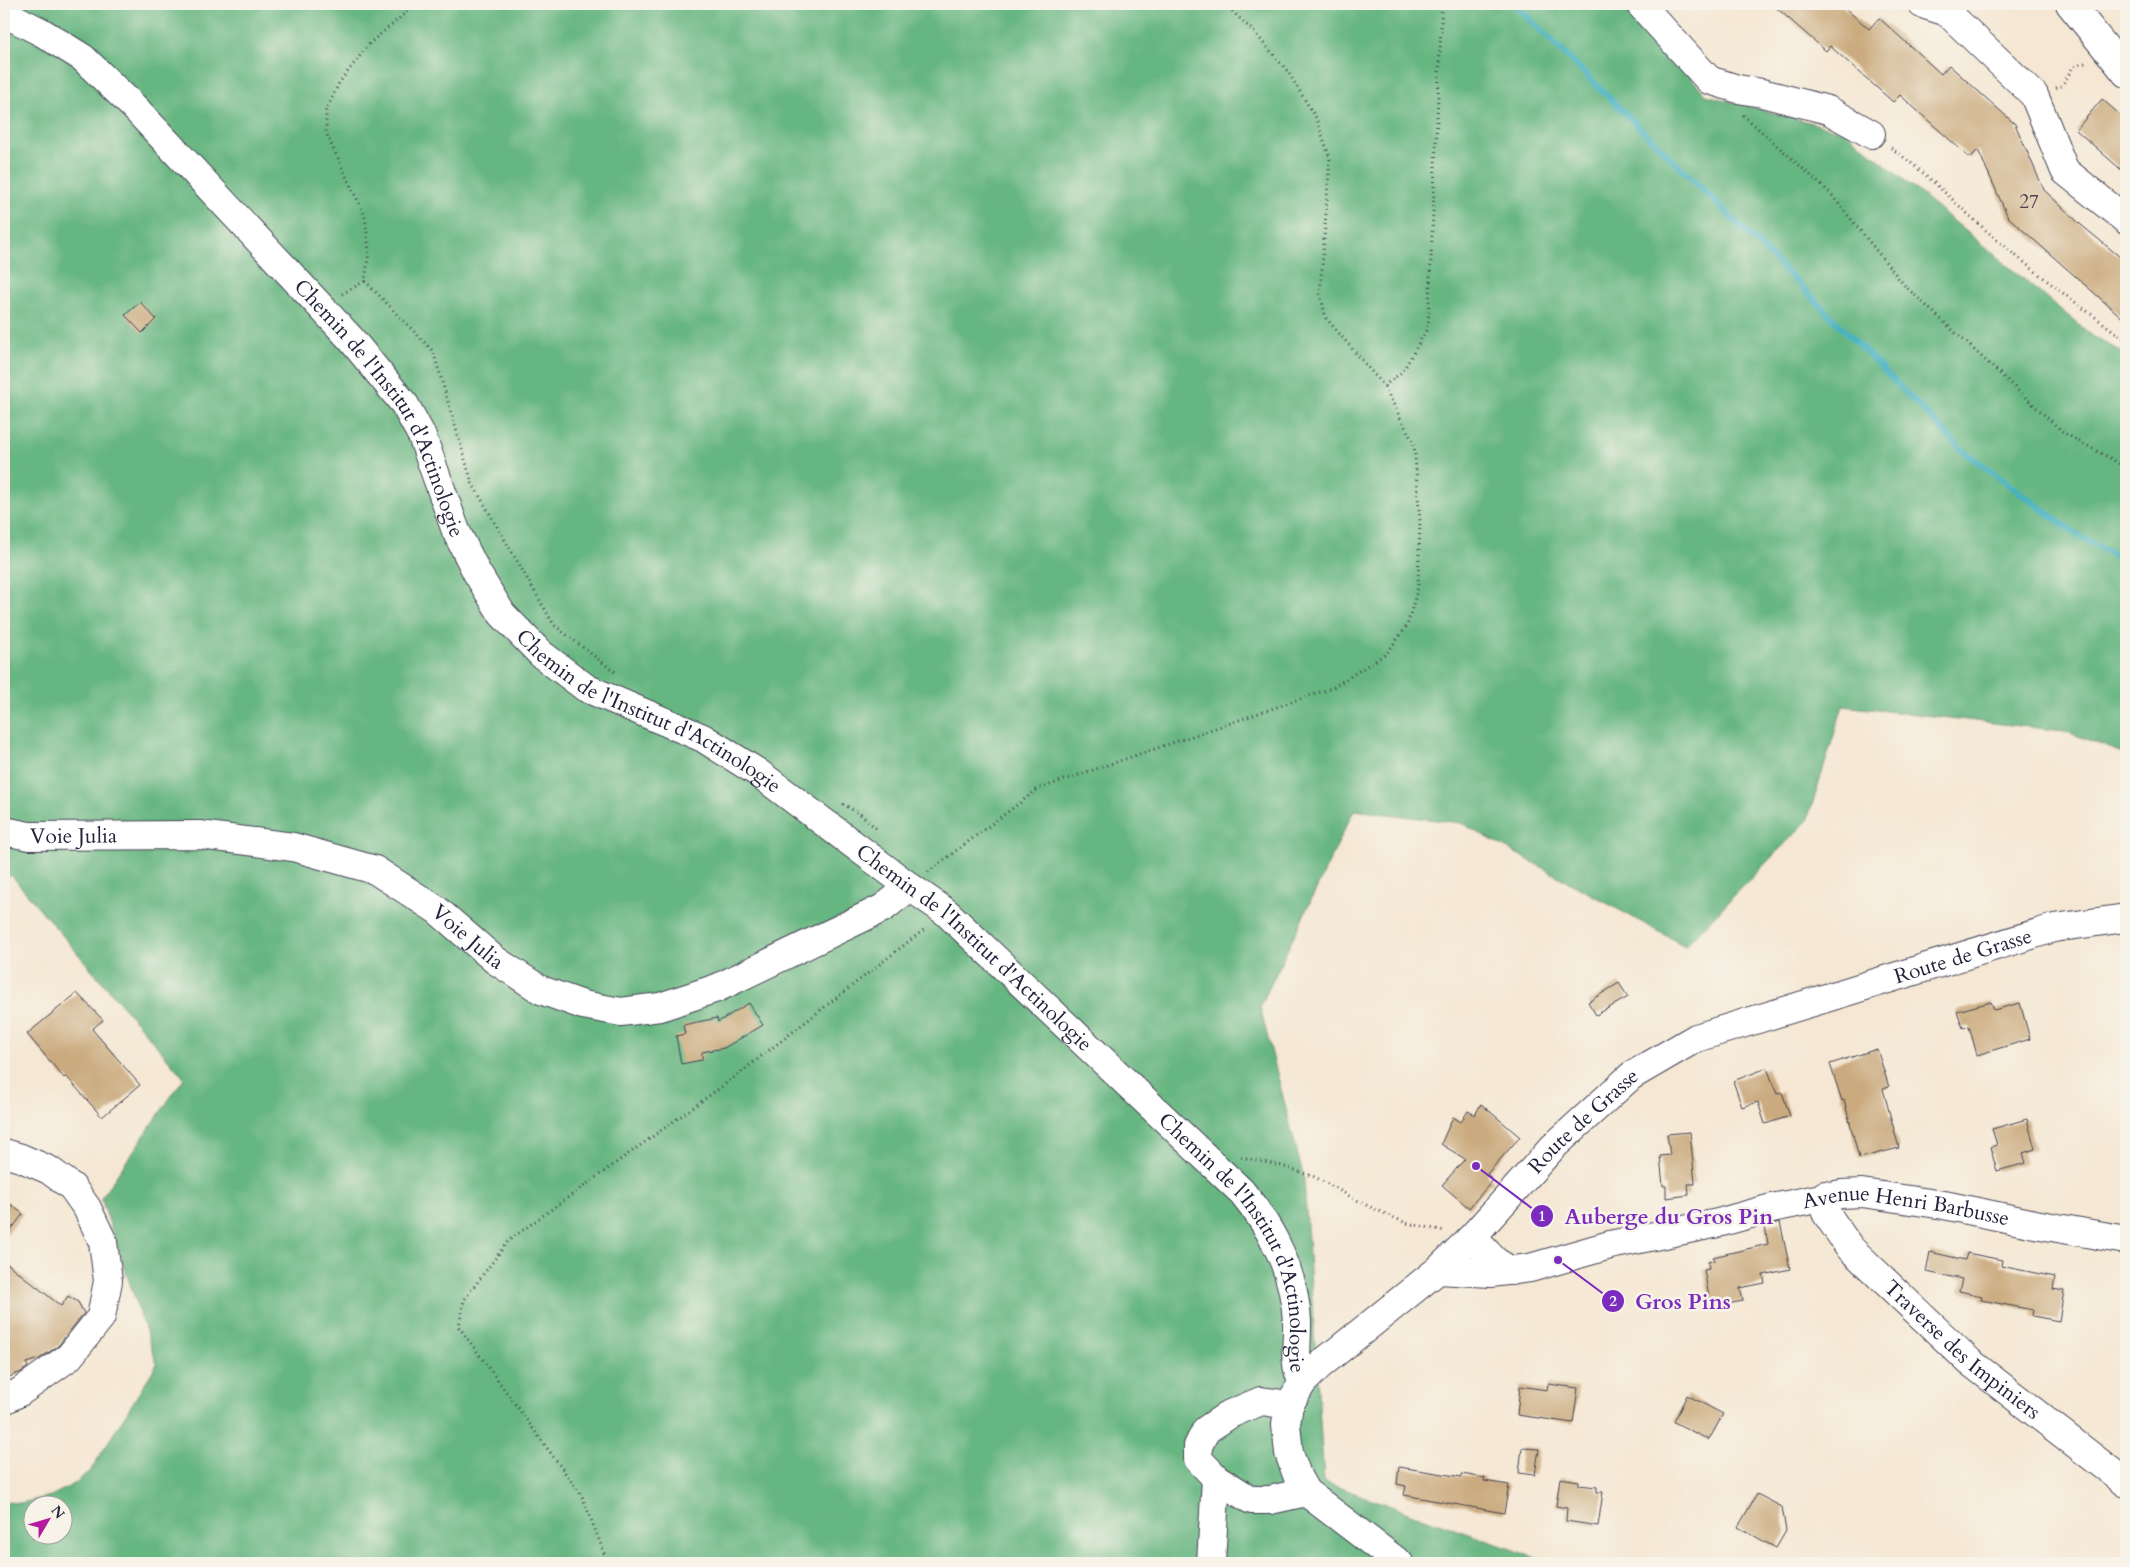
<svg xmlns="http://www.w3.org/2000/svg" width="2130" height="1567" font-family="Cardo,serif">
  <rect width="100%" height="100%" fill="#f7f3e8"/>
  <filter id="ink" filterUnits="userSpaceOnUse"><feTurbulence type="fractalNoise" baseFrequency=".02" numOctaves="2"/><feDisplacementMap in="SourceGraphic" scale="10" xChannelSelector="R" yChannelSelector="G"/><feConvolveMatrix kernelMatrix="1 2 1 2 8 2 1 2 1" color-interpolation-filters="sRGB"/></filter>
  <filter id="wash" filterUnits="userSpaceOnUse"><feTurbulence type="fractalNoise" baseFrequency=".0096" numOctaves="4" result="noise"/><feDisplacementMap in="SourceGraphic" scale="20" xChannelSelector="R" yChannelSelector="G"/><feGaussianBlur stdDeviation="1.12" result="paint"/><feColorMatrix in="noise" values="0 0 0 0 0 0 0 0 0 0 0 0 0 0 0 0 0 1.4 0 .05"/><feComposite in="paint" operator="in"/></filter>
  <g filter="url(#wash)">
    <rect width="100%" height="100%" fill="#f5e7d3"/>
    <path fill="#66b681" stroke="#446c5e" fill-rule="evenodd" d="M4,4h1624l78,91 140,37 249,206 31,16v400l-62,-23 -221,-25 -36,115 -122,125 -224,-123 -107,-13 -94,197 44,172 20,303 226,81h-1546v-61l17,1 30,-7 23,-12 17,-14 66,-106 -56,-166 83,-120 -173,-203 -7,4zM32,1504h30v30h-30z"/>
    <g fill="none" stroke-linecap="round" stroke-linejoin="round">
      <path stroke="#45b1c2" stroke-width="6" d="M1514,4l287,282 161,164 114,84 50,28"/>
    </g>
    <g id="blocks">
      <g fill="#caaa7e">
        <path d="M1772,4h68l29,25 10,-11 62,56 8,-9 66,59 29,66 36,34 46,38v59l-118,-104 -30,-67 -8,8 -70,-63 -7,7 -63,-56 -4,5z"/>
        <path d="M2102,99l24,21v54l-50,-44z"/>
        <path d="M140,302l16,17 -14,14 -17,-18z"/>
        <path d="M1619,983l9,14 -32,18 -8,-13z"/>
        <path d="M77,993l26,27 -11,9 48,56 -38,32 -36,-41 -2,2 -37,-44z"/>
        <path d="M1991,1002l3,8 26,-7 10,36 -53,16 -8,-29 -6,2 -6,-17z"/>
        <path d="M749,1003l14,22 -39,23 -22,4v8l-21,4 -5,-28 9,-2 -2,-9 34,-7 1,4z"/>
        <path d="M1877,1049l12,38 -6,2 16,59 -40,10 -15,-58 -2,1 -12,-37z"/>
        <path d="M1767,1068l10,26 5,-2 8,24 -25,8 -7,-22 -16,5 -9,-26z"/>
        <path d="M1481,1104l39,33 -33,37 6,6 -24,28 -27,-23 23,-26 -24,-15 12,-27 8,5 7,-11 7,4z"/>
        <path d="M2027,1119l8,30 -12,4 3,10 -29,8 -7,-24 7,-2 -5,-16z"/>
        <path d="M1690,1132l5,52h-7l1,11 -23,3v-12h-3l-3,-30 10,-1 -3,-21z"/>
        <path d="M4,1199l19,15 -19,25z"/>
        <path d="M1780,1222l10,47 -27,6 2,8 -25,5 3,13 -32,6 -7,-37 5,-1 -1,-7 6,-1 -1,-4 55,-13 -3,-18z"/>
        <path d="M1930,1252l35,8 2,-7 35,7 -1,6 54,11 -2,12 11,2 -5,30 -27,-5 1,-6 -52,-10 1,-4 -23,-5 3,-12 -36,-7z"/>
        <path d="M4,1261l57,45 7,-10 10,6 6,11 -26,33 -19,13 -13,4 2,4 -7,5 -17,7z"/>
        <path d="M1548,1384l30,4 -5,35 -56,-8 3,-29 27,4z"/>
        <path d="M1687,1395l36,19 -14,26 -35,-18z"/>
        <path d="M1522,1448l17,1 -4,26 -16,-2z"/>
        <path d="M1399,1467l63,10v-3l23,4 -1,3 25,4 -5,28 -100,-18 2,-9 -9,-2z"/>
        <path d="M1560,1478l19,3v4l18,2v5h6l-5,34 -32,-5 1,-13 -11,-2z"/>
        <path d="M1757,1494l25,13 4,24 -10,17 -38,-21z"/>
      </g>
    </g>
  </g>
  <g filter="url(#ink)">
    <use href="#blocks" fill-opacity="0" stroke="#424052" stroke-width="1"/>
    <g fill="none" stroke-linecap="round" stroke-linejoin="round">
      <defs>
        <g id="minor">
          <path d="M1640,4l69,76 29,9 24,4 66,17 43,24"/>
          <path d="M1922,4l25,8 87,83 31,76 61,49"/>
          <path d="M2070,4l56,69"/>
          <path id="s1" d="M4,13l39,20 40,25 51,49 217,232 54,66 17,31 34,95 21,42 25,41 39,40 45,34 117,50 54,34 153,115 36,25 296,280c31,38 52,79 55,129 1,19 -5,44 6,61"/>
          <path id="s2" d="M4,831l25,5 171,-1 93,12 82,23 62,40 58,50 46,30 42,15 38,7 39,-5 57,-19 166,-80 27,-21"/>
          <path d="M4,1153l17,5 28,12 23,17 15,21 16,34 5,39 -7,36 -32,40 -49,35 -16,8"/>
          <path id="s3" d="M1825,1195l1,18 24,35 120,114 156,121"/>
          <path d="M1472,1237l23,24 16,10"/>
          <path id="s4" d="M1438,1270l53,3 39,-5 80,-23 108,-22 54,-15 69,-14 21,-1 82,12 91,19 91,16"/>
          <path d="M1289,1405l-28,-4 -31,13 -24,16 -8,16v13l18,19 35,22h19l36,-8"/>
          <path d="M1211,1563l5,-85"/>
        </g>
        <g id="major">
          <path id="s5" d="M1399,1563l-93,-71 -8,-14 -9,-25 -3,-29 3,-19 14,-23 17,-17 118,-95 34,-33 81,-90 78,-71 65,-38 358,-110 72,-10"/>
        </g>
      </defs>
      <use href="#minor" stroke="#424052" stroke-width="30"/>
      <use href="#major" stroke="#424052" stroke-width="30"/>
      <g stroke="#424052" stroke-width="3" stroke-dasharray="1 4" stroke-linecap="butt">
        <path d="M523,4h38"/>
        <path d="M2056,88l6,-2 11,-19 15,-5"/>
        <path d="M1743,115l87,78 75,93 159,147 62,34"/>
        <path d="M1891,148c32,22 59,50 89,77 46,41 96,78 146,115"/>
        <path d="M365,281l68,70 39,132 82,142 61,47"/>
        <path d="M342,294l23,-13 4,-30 -4,-35 -39,-83v-22l13,-28 31,-40 46,-39"/>
        <path d="M1384,386l19,-15 25,-44 14,-323"/>
        <path d="M843,804l17,10 18,16"/>
        <path d="M928,872l110,-83 294,-101 55,-35 20,-27 11,-39 2,-66 -6,-77 -30,-58 -58,-68 -6,-24 10,-136 -14,-40 -28,-46 -33,-39 -30,-29"/>
        <path d="M1241,1157l41,9 33,11 49,27 42,19 39,8"/>
        <path d="M608,1563l-26,-67 -123,-169 5,-27 45,-60 222,-160 195,-152"/>
      </g>
      <use href="#minor" stroke="#fff" stroke-width="28"/>
      <use href="#major" stroke="#fff" stroke-width="28"/>
    </g>
  </g>
  <g text-anchor="middle" dominant-baseline="central" stroke-width="5" stroke-linejoin="round" paint-order="stroke">
    <g font-size="19" fill="#4c444c">
      <text x="2029" y="202">27</text>
    </g>
    <g font-size="21" fill="#22223b" stroke="#f7f3e8">
      <text stroke="none"><textPath href="#s1" startOffset="554">Chemin de l'Institut d'Actinologie</textPath></text>
      <text stroke="none"><textPath href="#s1" startOffset="974">Chemin de l'Institut d'Actinologie</textPath></text>
      <text stroke="none"><textPath href="#s2" startOffset="70">Voie Julia</textPath></text>
      <text stroke="none"><textPath href="#s2" startOffset="490">Voie Julia</textPath></text>
      <text stroke="none"><textPath href="#s1" startOffset="1379">Chemin de l'Institut d'Actinologie</textPath></text>
      <text stroke="none"><textPath href="#s5" startOffset="1039">Route de Grasse</textPath></text>
      <text stroke="none"><textPath href="#s5" startOffset="619">Route de Grasse</textPath></text>
      <text stroke="none"><textPath href="#s4" startOffset="478">Avenue Henri Barbusse</textPath></text>
      <text stroke="none"><textPath href="#s1" startOffset="1784">Chemin de l'Institut d'Actinologie</textPath></text>
      <text stroke="none"><textPath href="#s3" startOffset="212">Traverse des Impiniers</textPath></text>
    </g>
  </g>
  <path fill="none" stroke="#7b2cbf" stroke-width="2" d="M1476 1166L1542 1216M1558 1260L1613 1301"/>
  <g fill="#7b2cbf" stroke="#f7f3e8" stroke-width="2">
    <circle cx="1476" cy="1166" r="5"/>
    <circle cx="1558" cy="1260" r="5"/>
    <circle cx="1542" cy="1216" r="12"/>
    <circle cx="1613" cy="1301" r="12"/>
  </g>
  <g font-size="15" text-anchor="middle" font-weight="bold" fill="#fff">
    <text x="1542" y="1221">1</text>
    <text x="1613" y="1306">2</text>
  </g>
  <g font-size="22" text-anchor="middle" font-weight="bold" fill="#7b2cbf" stroke="#f7f3e8" stroke-width="5" stroke-linejoin="round" paint-order="stroke">
    <text x="1669" y="1224">Auberge du Gros Pin</text>
    <text x="1683" y="1309">Gros Pins</text>
  </g>
  <rect width="2130" height="1567" fill="none" stroke="#f7f3e8" stroke-width="20"/>
  <g transform="translate(48 1520) rotate(52)"><circle r="24" fill="#f7f3e8" stroke="#a29fa3"/>
  <path d="M0-4L9 19L0 12L-9 19Z" fill="#b5179e"/>
  <text y="-8" font-size="14" font-weight="bold" text-anchor="middle" fill="#22223b">N</text>
  </g>
</svg>
